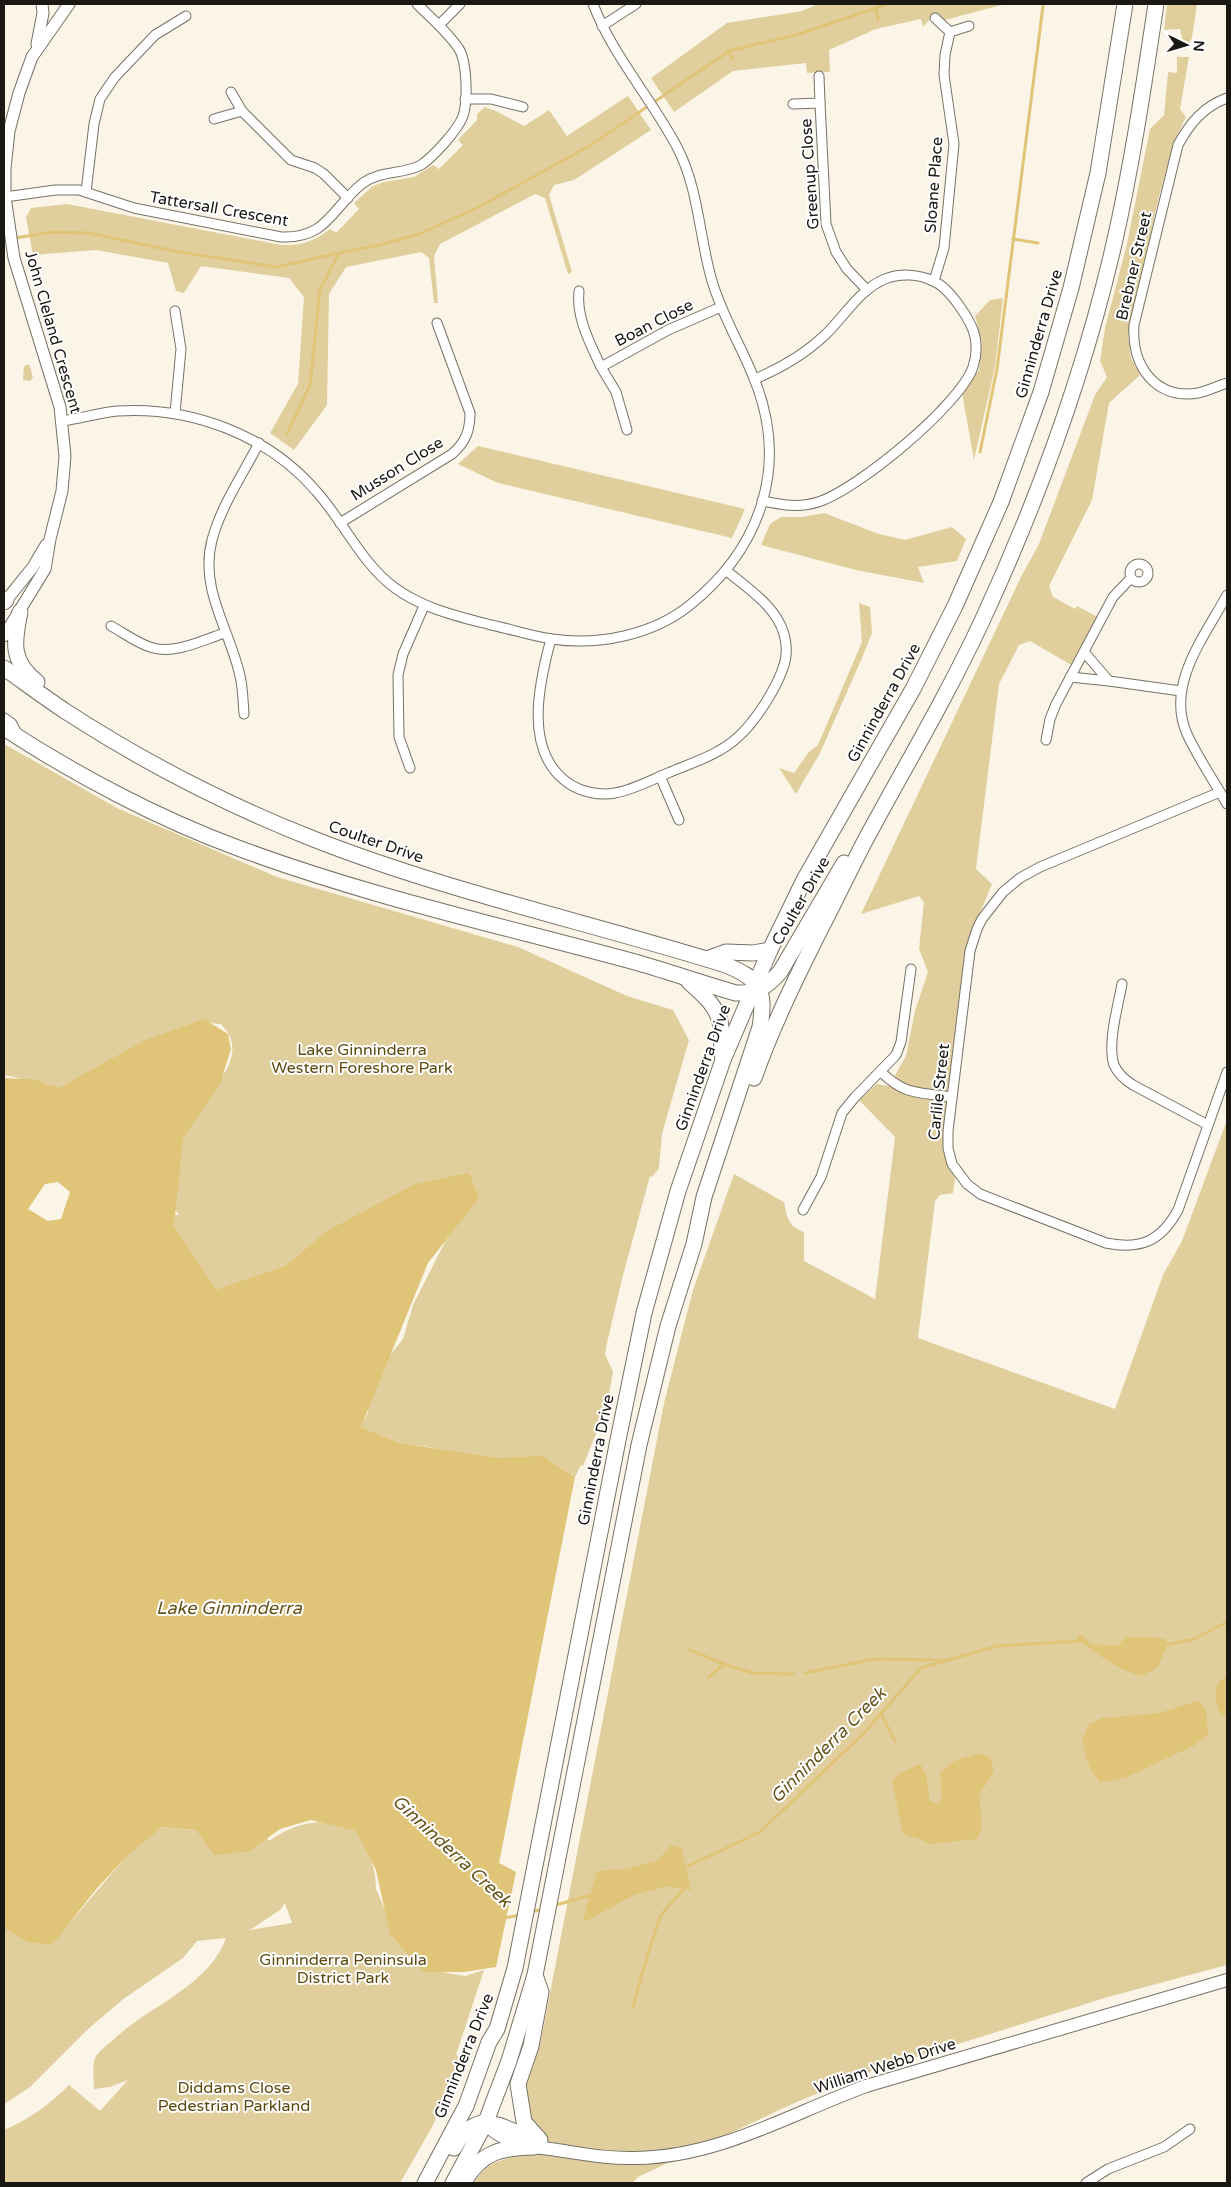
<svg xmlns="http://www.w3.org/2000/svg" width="1231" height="2187" font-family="'Varela Round',sans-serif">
  <rect width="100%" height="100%" fill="#faf5e6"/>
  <g fill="#e0ce9d" fill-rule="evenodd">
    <path d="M818,4h187l-60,16 -11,-5 -11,12 -2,-8 -45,10 -47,21 1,22 -23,1 -1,-10 -73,8 -59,41 -23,-34 76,-55 75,-12z"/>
    <path d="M1167,4h30l-5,34 -7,13 -5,-22 -16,1z"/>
    <path d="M1177,57h12l-9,52 6,8 -11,23 -16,56 -31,140 3,22 9,17 -31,28 -17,97 -43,86 4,11 22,12 2,-3 21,11 -25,49 -43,-25 -11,4 -20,39 -23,185 16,15 -16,39 -10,37 -13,86 -6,100 8,32 -2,15 -13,2 -5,6 -17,137 197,71 48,-134 19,-34 45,-121v845l-119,32 -236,74 -80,33 -154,73 -6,6h-158c10,-16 18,-21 36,-25l17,-46 -3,-21 16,-46 124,-642 29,-113 41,-116 50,28c3,16 4,24 20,30v29l71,38 20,-162 -36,-37 18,-16 12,2 17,-30 9,-45 13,-39 -9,-23 5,-47 -5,-6 -58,18 160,-337 18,-33 56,-149 12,-18 -7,-16 5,-33 22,-84 23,-115 14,-14 4,-43 9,1z"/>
    <path d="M628,96l23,34 -77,50 -20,5 -5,10 23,77 -4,2 -23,-76 -10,-4 -95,50 -6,12 4,47h-4l-5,-45 -8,-6 -75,15 -17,27 -2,111 -33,45 -24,-17 28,-49 6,-87 -15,-19 -88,-12 -17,27 -8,-2 -8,-28 -72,-13 -63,5 -7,-38 5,-9 36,-4 214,41c20,1 34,-4 49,-16l6,4 23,-24 -5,-6 19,-17 11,-4 30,-5 19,-12 6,4 24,-24 -5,-5 19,-20v-6l8,-7 13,5 26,14 25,-16 18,26z"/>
    <path d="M1003,298l-8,69 -21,93 -12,-67 17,-23 3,-27 -7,-27 15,-16z"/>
    <path d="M29,364l4,13 -3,4 -7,-1 1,-14z"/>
    <path d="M478,446l267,63 -13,29 -234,-55 -40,-19z"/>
    <path d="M824,513l55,21 26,6 47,-13 14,12 -9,22 -39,6 6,16 -68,-13 -95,-25 9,-21 11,-7h21z"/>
    <path d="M859,603l11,4 2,26 -10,25 -42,95 -24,41 -17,-26 15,5 15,-21 9,-7 44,-103z"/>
    <path d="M4,744l115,65 158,68 241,70 109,49 46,14 16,30 -27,94 -3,34 -7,9 -2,-1 -28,103 -15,64 -2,11 8,18 -6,34 -24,60 -2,-1 -6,12 -25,-17 -63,1 -58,-14 -29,-4 -39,-16 7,-15 -1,-4 12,-39 24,-30 10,-34 31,-61 17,-28 -136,16 -40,34 -69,25 -42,-65 1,-11h4l-7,-10 -1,-54 56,-82c8,-17 8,-30 -6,-45l-13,-1 -147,68 -14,-7 -43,-9z"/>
    <path d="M318,1822l20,2 19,7 12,19 6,25 1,14 11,25 49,57 29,5 19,-6 -28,85 8,4 -33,70 -31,54h-396v-53c26,-11 46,-26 65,-45l31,26 28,-31 -18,7 -16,2c0,-9 -2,-23 1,-31 3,-7 13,-13 19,-19 35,-33 95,-53 112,-101l-29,3 -14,17 -61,42 -35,30 -57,57 -26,17v-199l64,20 57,-67 -3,-6 40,-25 34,3 59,17 12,-9 2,3c16,-11 29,-17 49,-19zM285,1903l7,20 -42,7 30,-20z"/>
  </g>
  <g fill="#e0c477" fill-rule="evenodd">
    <path d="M204,1019l24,15 3,15 -11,35 -37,54 -9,88 42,64 69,-24 40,-34 90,-48 54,-11 10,25 -51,65 -67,164 39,16 97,15 46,-2 32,21 -76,386 17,9 -20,95 -32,5h-40l-34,-38 -14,-64 -20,-39 -45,-11 -31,9 -30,22 -36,4 -18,-25 -34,-3 -32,26 -32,34 -46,58 -24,-3 -24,-14v-850l28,1 27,9 84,-47zM58,1182l12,10 -9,27 -13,2 -20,-12 17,-25z"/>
    <path d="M1081,1634l10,10 26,2 9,-9h24l15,2 3,5 -11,24 -15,8c-24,-6 -45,-22 -65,-37l1,-3z"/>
    <path d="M1227,1676v38l-6,1c-6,-17 -11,-28 6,-39z"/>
    <path d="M1198,1701l8,8 2,26 -15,11 -66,31 -27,6 -11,-17 -7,-26 7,-16 13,-6 57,-5z"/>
    <path d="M980,1753l10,5 4,13 -15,25 3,31 -5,12 -48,5 -7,-4 -19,-6 -11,-53 7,-7 21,-10 6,10 4,28 9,1 3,-6 -2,-24 12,-11z"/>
    <path d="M671,1845l10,3 10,42 -25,-4 -32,9 -52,28 15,-52 30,-2 30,-8z"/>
  </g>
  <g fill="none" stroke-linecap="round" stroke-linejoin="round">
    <g stroke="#e0c477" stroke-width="3">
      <path d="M876,8l2,12"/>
      <path d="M729,51l3,8"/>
      <path d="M1013,239l25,4"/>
      <path d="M4,240l47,-8 38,1 90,19 98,15 61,-14"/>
      <path d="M287,434l23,-49 10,-95 19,-37 40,-8 40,-11 58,-26 114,-63 138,-94 70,-17 89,-30"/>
      <path d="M980,452l17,-83 46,-363"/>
      <path d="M1165,1645l29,-6 33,-17"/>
      <path d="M690,1650l34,14 28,9 41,1"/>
      <path d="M805,1673l70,-14 71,1"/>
      <path d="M708,1678l16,-14"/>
      <path d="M881,1714l14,27"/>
      <path d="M682,1869l78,-37 103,-98 58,-66 76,-22 83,-5"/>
      <path d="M552,1906l40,-11"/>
      <path d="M531,1912l13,-3"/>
      <path d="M505,1918l15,-3"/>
      <path d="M633,2008l8,-31 19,-61 23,-26"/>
    </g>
    <defs>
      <g id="minor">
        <path d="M439,25l21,-21"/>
        <path d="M602,26l34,-22"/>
        <path d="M950,32l19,-6"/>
        <path d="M231,92l11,19 49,49 24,8 9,6 24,24"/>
        <path d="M1227,98c-24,9 -37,25 -49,47l-44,180c-3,40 21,75 64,68 9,-2 20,-7 29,-10"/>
        <path d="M465,99h26l32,8"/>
        <path d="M820,103l6,121 10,28 11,17 20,21"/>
        <path d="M793,104l27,-1 -1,-27"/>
        <path d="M214,119l28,-8"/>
        <path d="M86,192l8,-68 6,-25 15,-22 40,-42 31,-19"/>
        <path d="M5,197l50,-7h24l55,18 147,29c47,2 51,-30 82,-54 18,-13 39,-8 58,-18 12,-8 37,-35 42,-49 5,-15 4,-54 -4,-67 -11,-17 -28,-31 -42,-45"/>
        <path d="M934,281l10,-33 10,-104 -10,-69 1,-20 5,-23 -15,-14"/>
        <path d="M579,291c-3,27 11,52 22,76"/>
        <path d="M175,311l6,38 -6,64"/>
        <path d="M755,379c26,-11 49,-24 70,-44 19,-18 35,-46 60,-56 15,-6 34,-5 48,2 16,6 39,40 42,56 2,10 1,21 -2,30 -13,38 -116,123 -155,135 -18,6 -37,3 -56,-1"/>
        <path d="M63,421c18,-3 36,-8 54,-10 74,-5 151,24 199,80 28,31 45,72 79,97 29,21 62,28 96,37 20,4 40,11 61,14 46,7 101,-4 138,-34 72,-58 100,-141 63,-229 -13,-32 -31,-61 -41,-95 -13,-44 -13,-92 -35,-134 -26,-49 -64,-91 -84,-143"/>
        <path d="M627,430l-11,-38 -15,-25 67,-37 53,-23"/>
        <path d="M340,523l112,-69c14,-12 18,-24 18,-41l-33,-90"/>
        <circle cx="1139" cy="573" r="9"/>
        <path d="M1227,595c-22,41 -62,90 -40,139 11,24 27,47 40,70"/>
        <path d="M111,626c13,7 27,18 42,22 24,6 49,-8 72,-15"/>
        <path d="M551,639c-12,44 -28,112 17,144 13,9 32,13 47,10 18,-3 36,-13 53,-20 23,-10 51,-18 70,-36 17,-15 38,-48 45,-69 4,-10 4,-23 1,-34 -8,-28 -36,-45 -57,-63"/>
        <path d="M1084,652l25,29 72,10"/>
        <path d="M1070,677l39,4"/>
        <path d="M244,714c-1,-12 -1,-26 -4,-38 -10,-46 -41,-87 -28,-136 9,-34 31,-66 47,-97"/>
        <path d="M1046,740l4,-21 6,-15 57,-107 18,-19"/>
        <path d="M410,768l-11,-31 -1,-62 5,-21 21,-48"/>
        <path d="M660,776l19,44"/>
        <path d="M1220,792l-180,75 -20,11 -17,14 -21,27 -5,10 -7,22 -22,180v17l4,16 15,20 13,10 126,49c35,7 55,-2 72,-33l49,-138"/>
        <path d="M1122,984c-4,22 -15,60 -8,81 4,9 11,15 19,20l75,40"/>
        <path d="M881,1072c25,24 38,20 71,25"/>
        <path d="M803,1210l18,-33 21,-64 13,-16 41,-42 5,-13 10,-73"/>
        <path d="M1086,2183l22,-14 56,-22 26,-18"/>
      </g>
      <g id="tertiary">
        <path d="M37,44l6,-31 -1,-9"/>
        <path d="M4,603l29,-36 13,-22"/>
        <path d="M4,636l41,-67 5,-30 12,-48 3,-35 -5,-49 -46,-149 -9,-61v-29l4,-37 10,-38 13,-36 37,-53"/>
        <path d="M4,719l7,5 5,10"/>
      </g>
      <g id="secondary">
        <path d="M486,2122c8,18 46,25 64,27 29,4 56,10 86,9 83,-1 154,-44 230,-72l361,-106"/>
        <path d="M486,2122l14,2 39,16"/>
      </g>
      <g id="primary">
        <path d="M4,602l2,-2"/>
        <path d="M20,612c-6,29 -10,49 17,70"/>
        <path d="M4,668c20,14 40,29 61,43 77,50 160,93 246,127 134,53 277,84 415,127 34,14 40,25 34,62l-56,170 -10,47 -26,82 -29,119 -104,530 -26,86 -16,42 -7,19 -33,61"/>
        <path d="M4,728c70,46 155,91 234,120 131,49 269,79 404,116 31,9 62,20 94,29 20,1 31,-6 44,-21l64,-109"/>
        <path d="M707,959l19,-7 27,1 17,-3"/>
        <path d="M689,982c14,12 30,26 32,45 1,11 0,21 2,32"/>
        <path d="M754,1078c18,-51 42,-100 66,-148 18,-34 34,-70 53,-104 37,-68 76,-134 109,-205 56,-121 102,-247 132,-377 18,-79 30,-160 42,-240"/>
        <path d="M535,1975l6,17 -10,54 -13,38 6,38 16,18"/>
        <path d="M454,2148c8,-14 15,-23 32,-26"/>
        <path d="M465,2180c18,-29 36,-32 69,-33"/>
        <path d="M425,2183l41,-77 23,-64 8,-13 18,-61 103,-528 26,-127 34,-122 45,-131 47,-110 34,-70 109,-191 42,-83 46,-104 40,-110 30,-104 27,-115 27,-169"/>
      </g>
    </defs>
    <use href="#minor" stroke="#777266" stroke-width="11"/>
    <use href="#tertiary" stroke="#777266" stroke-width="13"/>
    <use href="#secondary" stroke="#777266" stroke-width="14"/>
    <use href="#primary" stroke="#777266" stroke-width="17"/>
    <use href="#minor" stroke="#fff" stroke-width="9"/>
    <use href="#tertiary" stroke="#fff" stroke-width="11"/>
    <use href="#secondary" stroke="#fff" stroke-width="12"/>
    <use href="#primary" stroke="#fff" stroke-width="15"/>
  </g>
  <g text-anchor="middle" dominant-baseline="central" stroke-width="4" stroke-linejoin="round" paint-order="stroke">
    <g font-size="16" fill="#191813" stroke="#fff">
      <text transform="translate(810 174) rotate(-94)">Greenup Close</text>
      <text transform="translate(934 185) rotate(-86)">Sloane Place</text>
      <text transform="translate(219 209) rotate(10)">Tattersall Crescent</text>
      <text transform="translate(1134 266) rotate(-77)">Brebner Street</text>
      <text transform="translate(654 323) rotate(-27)">Boan Close</text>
      <text transform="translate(53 332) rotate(74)">John Cleland Crescent</text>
      <text transform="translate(1039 334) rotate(-74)">Ginninderra Drive</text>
      <text transform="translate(397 469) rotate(-32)">Musson Close</text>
      <text transform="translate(884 703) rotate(-61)">Ginninderra Drive</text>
      <text transform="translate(376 842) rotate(19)">Coulter Drive</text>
      <text transform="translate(801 901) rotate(-60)">Coulter Drive</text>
      <text transform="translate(703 1068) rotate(-70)">Ginninderra Drive</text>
      <text transform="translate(939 1092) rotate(-84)">Carlile Street</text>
      <text transform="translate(596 1460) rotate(-79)">Ginninderra Drive</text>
      <text transform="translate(464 2056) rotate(-68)">Ginninderra Drive</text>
      <text transform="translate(885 2066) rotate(-18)">William Webb Drive</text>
    </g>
    <g font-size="16" fill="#5e4a0e" stroke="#fff">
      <text x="362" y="1050">Lake Ginninderra<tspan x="362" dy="18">Western Foreshore Park</tspan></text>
      <text x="343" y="1960">Ginninderra Peninsula<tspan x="343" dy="18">District Park</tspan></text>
      <text x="234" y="2088">Diddams Close<tspan x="234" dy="18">Pedestrian Parkland</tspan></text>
    </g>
    <g font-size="18" font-style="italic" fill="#69551c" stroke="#fff">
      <text x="229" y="1608">Lake Ginninderra</text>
      <text transform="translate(828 1745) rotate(-45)">Ginninderra Creek</text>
      <text transform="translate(452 1851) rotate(43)">Ginninderra Creek</text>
    </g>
  </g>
  <rect width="1231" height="2187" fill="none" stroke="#191813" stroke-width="10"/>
  <g transform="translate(1186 45) rotate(95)" stroke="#ffffff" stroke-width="4" paint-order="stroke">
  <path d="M0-4L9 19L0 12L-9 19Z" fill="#191813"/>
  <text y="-8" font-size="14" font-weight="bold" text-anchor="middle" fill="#191813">N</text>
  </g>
</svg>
